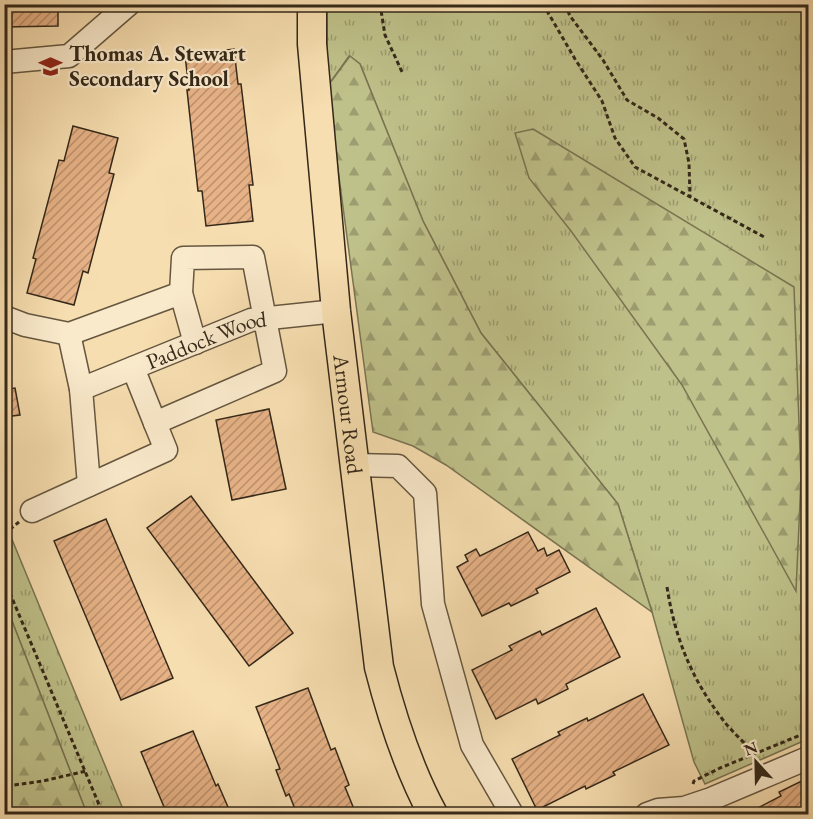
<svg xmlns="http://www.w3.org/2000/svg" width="813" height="819" font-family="'EB Garamond',serif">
  <defs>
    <pattern id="grass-tufts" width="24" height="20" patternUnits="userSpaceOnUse" patternTransform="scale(1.5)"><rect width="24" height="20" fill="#bfc18a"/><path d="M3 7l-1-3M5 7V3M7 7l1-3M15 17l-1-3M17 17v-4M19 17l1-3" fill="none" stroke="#9c9d70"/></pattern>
    <pattern id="forest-firs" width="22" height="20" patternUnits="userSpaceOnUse" patternTransform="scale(1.5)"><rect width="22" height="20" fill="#bfc18a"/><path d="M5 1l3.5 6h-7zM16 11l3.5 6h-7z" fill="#9c9d70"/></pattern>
    <pattern id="building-hatch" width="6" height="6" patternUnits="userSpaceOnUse" patternTransform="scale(1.5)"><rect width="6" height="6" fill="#e6b286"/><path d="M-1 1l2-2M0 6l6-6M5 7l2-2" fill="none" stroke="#bb916d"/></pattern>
  </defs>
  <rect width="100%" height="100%" fill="#f7deb0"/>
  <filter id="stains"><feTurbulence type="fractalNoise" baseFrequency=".00333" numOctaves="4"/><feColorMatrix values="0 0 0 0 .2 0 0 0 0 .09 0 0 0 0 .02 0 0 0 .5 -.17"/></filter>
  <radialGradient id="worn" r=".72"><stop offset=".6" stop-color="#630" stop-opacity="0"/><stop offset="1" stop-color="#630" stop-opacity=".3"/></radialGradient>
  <g fill="url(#grass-tufts)" stroke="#7a7452" stroke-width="1.5">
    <path d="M327,5h481v734l-103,45 -11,-22 -42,-150 -34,-108 -137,-171 -58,-112 -63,-157 -11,-8 -22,31z"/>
    <path d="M4,520l121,294h-38l-82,-211z"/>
  </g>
  <g fill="url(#forest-firs)" stroke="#7a7452" stroke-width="1.5">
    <path d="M350,56l10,8 63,157 58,112 137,171 34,108 -206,-147 -33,-19 -40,-14 -46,-345z"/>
    <path d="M533,129l261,158 7,192 -5,112 -114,-206 -111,-154 -42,-53 -14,-45z"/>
    <path d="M4,603h1l82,211h-82z"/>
  </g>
  <g fill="url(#building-hatch)" stroke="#342819" stroke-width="1.5">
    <path d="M4,4h54v22l-54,1z"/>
    <path d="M234,49l4,35h3l12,101h-4l4,36 -47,5 -4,-35h-4l-11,-101h2l-4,-35z"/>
    <path d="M73,126l45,12 -9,35 5,1 -26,99 -5,-2 -9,34 -47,-12 9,-34 -3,-1 26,-98 5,1z"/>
    <path d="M15,388l5,27 -16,2v-27z"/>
    <path d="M269,409l17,80 -54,11 -16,-80z"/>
    <path d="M191,496l102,137 -44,33 -102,-138z"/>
    <path d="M106,519l67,159 -52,22 -67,-159z"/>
    <path d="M528,532l10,19 6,-3 3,8 12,-6 11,22 -34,17 2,4 -27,13 -2,-3 -27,13 -25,-49 11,-6 -3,-6 11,-6 4,7z"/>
    <path d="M596,608l24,49 -54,27 2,5 -30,15 -2,-5 -40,20 -24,-49 40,-20 -3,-4 31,-15 2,4z"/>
    <path d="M308,688l23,62 4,-2 14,37 -4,2 11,27h-59l-8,-20 -3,2 -10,-26 4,-1 -24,-62z"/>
    <path d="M643,694l26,51 -56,27 2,3 -29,14 -1,-3 -48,24 -25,-51 48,-24 -2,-3 29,-14 1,3z"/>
    <path d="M193,731l23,55 2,-2 13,30h-64l-26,-62z"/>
    <path d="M808,778v36h-62l35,-18 -2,-4z"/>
  </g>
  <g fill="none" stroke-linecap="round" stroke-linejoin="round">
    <defs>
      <g id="minor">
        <path d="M4,62l65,-6 60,-52"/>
        <path d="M181,293l14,50"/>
        <path d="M4,317l21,8 44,9 112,-41 2,-35 70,-1 22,114 -120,52 11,27 -134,61"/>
        <path d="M69,334l12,55 8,96"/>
        <path d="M133,368l22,55"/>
        <path id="s1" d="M81,389l170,-69 85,-9"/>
        <path d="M355,465l43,1 27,27 8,111 39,141 40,69"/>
        <path d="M647,814l11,-4 26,-2 27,-9 97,-41"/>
      </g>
      <g id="major">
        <path id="s2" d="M312,4v40l24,267 43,356c13,51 29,101 54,147"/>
      </g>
    </defs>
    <use href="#minor" stroke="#65563f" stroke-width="25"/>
    <use href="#major" stroke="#342819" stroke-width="31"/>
    <g stroke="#342819" stroke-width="3" stroke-dasharray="4.5 3" stroke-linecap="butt">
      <path d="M380,4l5,31 18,39"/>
      <path d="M543,4l32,55 27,42 13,37 20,29 131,71"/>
      <path d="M565,4l5,12 33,44 24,40 31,18 26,21 5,24 1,33"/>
      <path d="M4,534l15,-12"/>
      <path d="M4,579l99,235"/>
      <path d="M667,587c8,51 24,91 56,133 9,12 22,23 32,34"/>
      <path d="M693,784l1,-3 26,-13 88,-36"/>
      <path d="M7,786l36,-5 43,-10"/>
    </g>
    <use href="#minor" stroke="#faeacc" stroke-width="22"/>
    <use href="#major" stroke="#f7deb0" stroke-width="28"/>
  </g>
  <defs>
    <symbol id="school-bare" viewBox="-9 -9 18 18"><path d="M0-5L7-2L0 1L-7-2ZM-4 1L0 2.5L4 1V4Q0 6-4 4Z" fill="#8f2418" stroke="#faeacc" stroke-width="2.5" paint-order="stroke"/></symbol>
  </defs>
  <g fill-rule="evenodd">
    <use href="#school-bare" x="34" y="50" width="33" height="33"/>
  </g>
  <g text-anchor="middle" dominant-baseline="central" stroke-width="4.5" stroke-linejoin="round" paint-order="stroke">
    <g font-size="22" font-weight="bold" fill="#342819" stroke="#faeacc" text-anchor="start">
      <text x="69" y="53">Thomas A. Stewart<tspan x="69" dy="25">Secondary School</tspan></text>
    </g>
    <g font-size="22" fill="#342819" stroke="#faeacc">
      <text stroke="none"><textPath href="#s1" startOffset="135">Paddock Wood</textPath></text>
      <text stroke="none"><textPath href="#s2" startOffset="412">Armour Road</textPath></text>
    </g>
  </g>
  <rect width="813" height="819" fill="none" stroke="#f7deb0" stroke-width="24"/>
  <rect x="6" y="6" width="801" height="807" fill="none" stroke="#342819" stroke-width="3"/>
  <rect x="12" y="12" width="789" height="795" fill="none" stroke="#342819" stroke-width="1.5"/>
  <g transform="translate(756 762) rotate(338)" stroke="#faeacc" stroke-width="4.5" paint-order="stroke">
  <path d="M0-4.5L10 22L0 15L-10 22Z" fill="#342819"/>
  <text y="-9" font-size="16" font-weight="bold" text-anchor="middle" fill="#342819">N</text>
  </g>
  <rect width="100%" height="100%" filter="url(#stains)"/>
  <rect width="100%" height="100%" fill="url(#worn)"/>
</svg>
